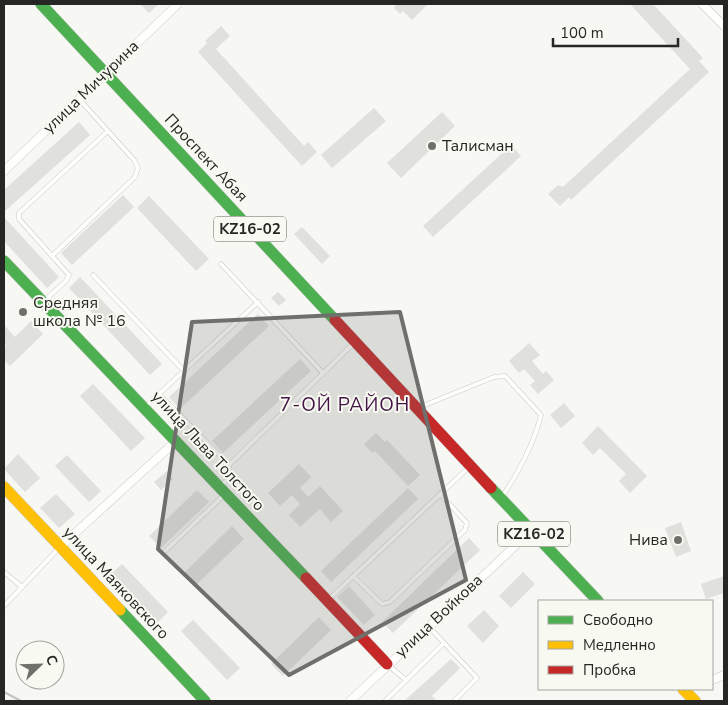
<svg xmlns="http://www.w3.org/2000/svg" width="728" height="705" font-family="'Nunito Sans',sans-serif">
  <rect width="100%" height="100%" fill="#f7f7f3"/>
  <g fill="#e0e0dd">
    <path d="M140,4h19l-10,9z"/>
    <path d="M396,4h32l-16,16 -9,-9 -3,3 -6,-6z"/>
    <path d="M630,4h23l50,54 -4,3 10,11 -138,128 -2,-3 -9,9 -12,-12 10,-9 5,2 127,-118z"/>
    <path d="M221,26l9,10 -14,13 88,97 4,-4 9,10 -15,14 -104,-114 9,-9 -2,-2z"/>
    <path d="M374,108l12,13 -54,47 -11,-13z"/>
    <path d="M442,112l13,14 -54,52 -14,-15z"/>
    <path d="M79,122l11,13 -86,77v-22z"/>
    <path d="M511,145l10,11 -88,81 -10,-11z"/>
    <path d="M123,195l11,12 -62,58 -11,-12z"/>
    <path d="M149,196l60,63 -13,12 -59,-63z"/>
    <path d="M4,217l55,60 -12,11 -43,-47z"/>
    <path d="M302,227l28,29 -8,8 -28,-30z"/>
    <path d="M80,277l82,87 -12,11 -81,-87z"/>
    <path d="M278,292l8,8 -7,6 -8,-8z"/>
    <path d="M258,314l11,12 -89,83 -11,-12z"/>
    <path d="M31,321l12,13 -33,32 -6,-6v-12l2,-3 -2,-3v-17l11,12z"/>
    <path d="M529,343l11,12 -8,6 11,13 3,-3 8,9 -16,14 -8,-9 5,-4 -11,-12 -5,4 -10,-12z"/>
    <path d="M300,359l11,12 -88,82 -11,-12z"/>
    <path d="M93,384l52,54 -14,13 -51,-55z"/>
    <path d="M564,403l11,13 -14,12 -11,-13z"/>
    <path d="M598,426l49,50 -17,17 -11,-12 7,-7 -26,-26 -7,7 -11,-12z"/>
    <path d="M376,433l9,9 2,-2 33,35 -12,11 -33,-35 -3,2 -8,-9z"/>
    <path d="M18,454l22,24 -15,14 -21,-23z"/>
    <path d="M67,455l34,36 -12,11 -34,-36z"/>
    <path d="M299,464l12,13 -11,11 8,9 12,-11 23,25 -12,11 -11,-13 -20,18 -11,-12 11,-11 -8,-9 -12,11 -12,-13z"/>
    <path d="M167,471l6,8 -12,11 -7,-8z"/>
    <path d="M408,488l10,11 -87,83 -10,-11z"/>
    <path d="M197,490l12,12 -48,46 -12,-12z"/>
    <path d="M56,494l19,20 -16,14 -19,-20z"/>
    <path d="M681,522l10,29 -15,6 -11,-29z"/>
    <path d="M232,526l12,13 -48,46 -12,-12z"/>
    <path d="M469,538l11,12 -87,83 -11,-11z"/>
    <path d="M122,564l46,48 -12,12 -47,-48z"/>
    <path d="M523,572l12,12 -24,24 -12,-12z"/>
    <path d="M724,576v17l-18,6 -5,-15z"/>
    <path d="M349,586l26,29 -11,10 -27,-28z"/>
    <path d="M484,610l15,16 -16,17 -16,-17z"/>
    <path d="M319,617l12,13 -48,46 -12,-12z"/>
    <path d="M193,620l47,48 -13,12 -46,-49z"/>
    <path d="M451,659l9,9 -28,28 5,5h-33z"/>
  </g>
  <g fill="none" stroke-linecap="round" stroke-linejoin="round">
    <defs>
      <g id="lane">
        <path d="M53,255l82,-78 3,-9 -4,-8 -55,-61"/>
        <path d="M221,264l102,109"/>
        <path d="M93,275l91,96"/>
        <path d="M45,300l21,-19 3,-6 -50,-56v-6l89,-82"/>
        <path d="M159,394l70,71 -1,14 -7,7"/>
        <path d="M145,407l113,-105"/>
        <path d="M420,407l74,-30 11,-1 36,39c-7,29 -23,58 -39,82"/>
        <path d="M229,465l124,-121"/>
        <path d="M163,553l61,-58"/>
        <path d="M4,572l18,15"/>
        <path d="M353,576l29,28 8,-2 75,-72 2,-7 -27,-29"/>
        <path d="M328,600l140,-132"/>
        <path d="M4,606l55,-58"/>
        <path d="M430,628l47,50 -23,23"/>
        <path d="M389,666l17,14"/>
        <path d="M385,701l59,-58"/>
      </g>
      <g id="street">
        <path d="M702,4l22,22"/>
        <path d="M4,171l174,-167"/>
        <path d="M61,546l115,-105"/>
        <path d="M712,680l12,-5"/>
        <path d="M350,701l181,-170"/>
      </g>
      <g id="fast">
        <path d="M41,4l294,316"/>
        <path d="M4,261l302,317"/>
        <path d="M491,488l107,113"/>
        <path d="M120,610l85,91"/>
      </g>
      <g id="slow">
        <path d="M4,487l116,123"/>
        <path d="M683,689l12,12"/>
      </g>
      <g id="jam">
        <path d="M335,320l156,168"/>
        <path d="M306,578l81,86"/>
      </g>
    </defs>
    <use href="#lane" stroke="#c9c9c6" stroke-width="5"/>
    <use href="#street" stroke="#c9c9c6" stroke-width="9"/>
    <use href="#fast" stroke="#c9c9c6" stroke-width="12"/>
    <use href="#slow" stroke="#c9c9c6" stroke-width="12"/>
    <use href="#jam" stroke="#c9c9c6" stroke-width="12"/>
    <use href="#lane" stroke="#fefefd" stroke-width="4"/>
    <use href="#street" stroke="#fefefd" stroke-width="8"/>
    <use href="#fast" stroke="#4caf50" stroke-width="11"/>
    <use href="#slow" stroke="#ffc107" stroke-width="11"/>
    <use href="#jam" stroke="#c62828" stroke-width="11"/>
    <path stroke="#c4c4c3" stroke-width="2.5" d="M4,692l17,9"/>
  </g>
  <path fill="#6f706c" fill-opacity="0.2" stroke="#6f706c" stroke-width="4" stroke-linejoin="round" d="M400,312l66,268 -177,95 -131,-126 34,-227z"/>
  <g fill="#6f706c" stroke="#f8f9f1" stroke-width="2">
    <circle cx="432" cy="146" r="5"/>
    <circle cx="23" cy="312" r="5"/>
    <circle cx="678" cy="540" r="5"/>
  </g>
  <g text-anchor="middle" dominant-baseline="central" stroke-width="4" stroke-linejoin="round" paint-order="stroke">
    <g fill="#f8f9f1" stroke="#656662" stroke-width="1">
      <rect x="214" y="216.5" width="72" height="25" rx="4"/>
      <rect x="498" y="521.5" width="72" height="25" rx="4"/>
    </g>
    <g font-size="15" font-weight="bold" fill="#262724">
      <text x="250" y="229">KZ16-02</text>
      <text x="534" y="534">KZ16-02</text>
    </g>
    <g font-size="16" fill="#262724" stroke="#f8f9f1">
      <text transform="translate(91 87) rotate(-44)">улица Мичурина</text>
      <text transform="translate(206 158) rotate(47)">Проспект Абая</text>
      <text transform="translate(208 451) rotate(47)">улица Льва Толстого</text>
      <text transform="translate(116 583) rotate(47)">улица Маяковского</text>
      <text transform="translate(439 616) rotate(-43)">улица Войкова</text>
    </g>
    <g font-size="16" fill="#262724" stroke="#f8f9f1" text-anchor="start">
      <text x="442" y="146">Талисман</text>
      <text x="33" y="303">Средняя<tspan x="33" dy="18">школа № 16</tspan></text>
      <text x="668" y="540" text-anchor="end">Нива</text>
    </g>
    <g font-size="19" letter-spacing="1" fill="#431547" stroke="#f8f9f1">
      <text x="345" y="405">7-ОЙ РАЙОН</text>
    </g>
  </g>
  <rect width="728" height="705" fill="none" stroke="#262724" stroke-width="10"/>
  <rect x="538" y="600" width="175" height="90" fill="#f8f9f1" stroke="#a4a59f"/>
  <rect x="548" y="616" width="25" height="8" fill="#4caf50" stroke="#a4a59f"/>
  <text x="583" y="625" font-size="15" fill="#262724">Свободно</text>
  <rect x="548" y="641" width="25" height="8" fill="#ffc107" stroke="#a4a59f"/>
  <text x="583" y="650" font-size="15" fill="#262724">Медленно</text>
  <rect x="548" y="666" width="25" height="8" fill="#c62828" stroke="#a4a59f"/>
  <text x="583" y="675" font-size="15" fill="#262724">Пробка</text>
  <g transform="translate(40 665) rotate(67)"><circle r="24" fill="#f8f9f1" stroke="#a4a59f"/>
  <path d="M0-4L9 19L0 12L-9 19Z" fill="#6f706c"/>
  <text y="-8" font-size="14" font-weight="bold" text-anchor="middle" fill="#262724">С</text>
  </g>
  <path d="M553 38v8h125v-8" fill="none" stroke="#262724" stroke-width="2.5"/>
  <text x="560" y="38" font-size="15" fill="#262724" stroke="#f8f9f1" stroke-width="4" paint-order="stroke">100 m</text>
</svg>
